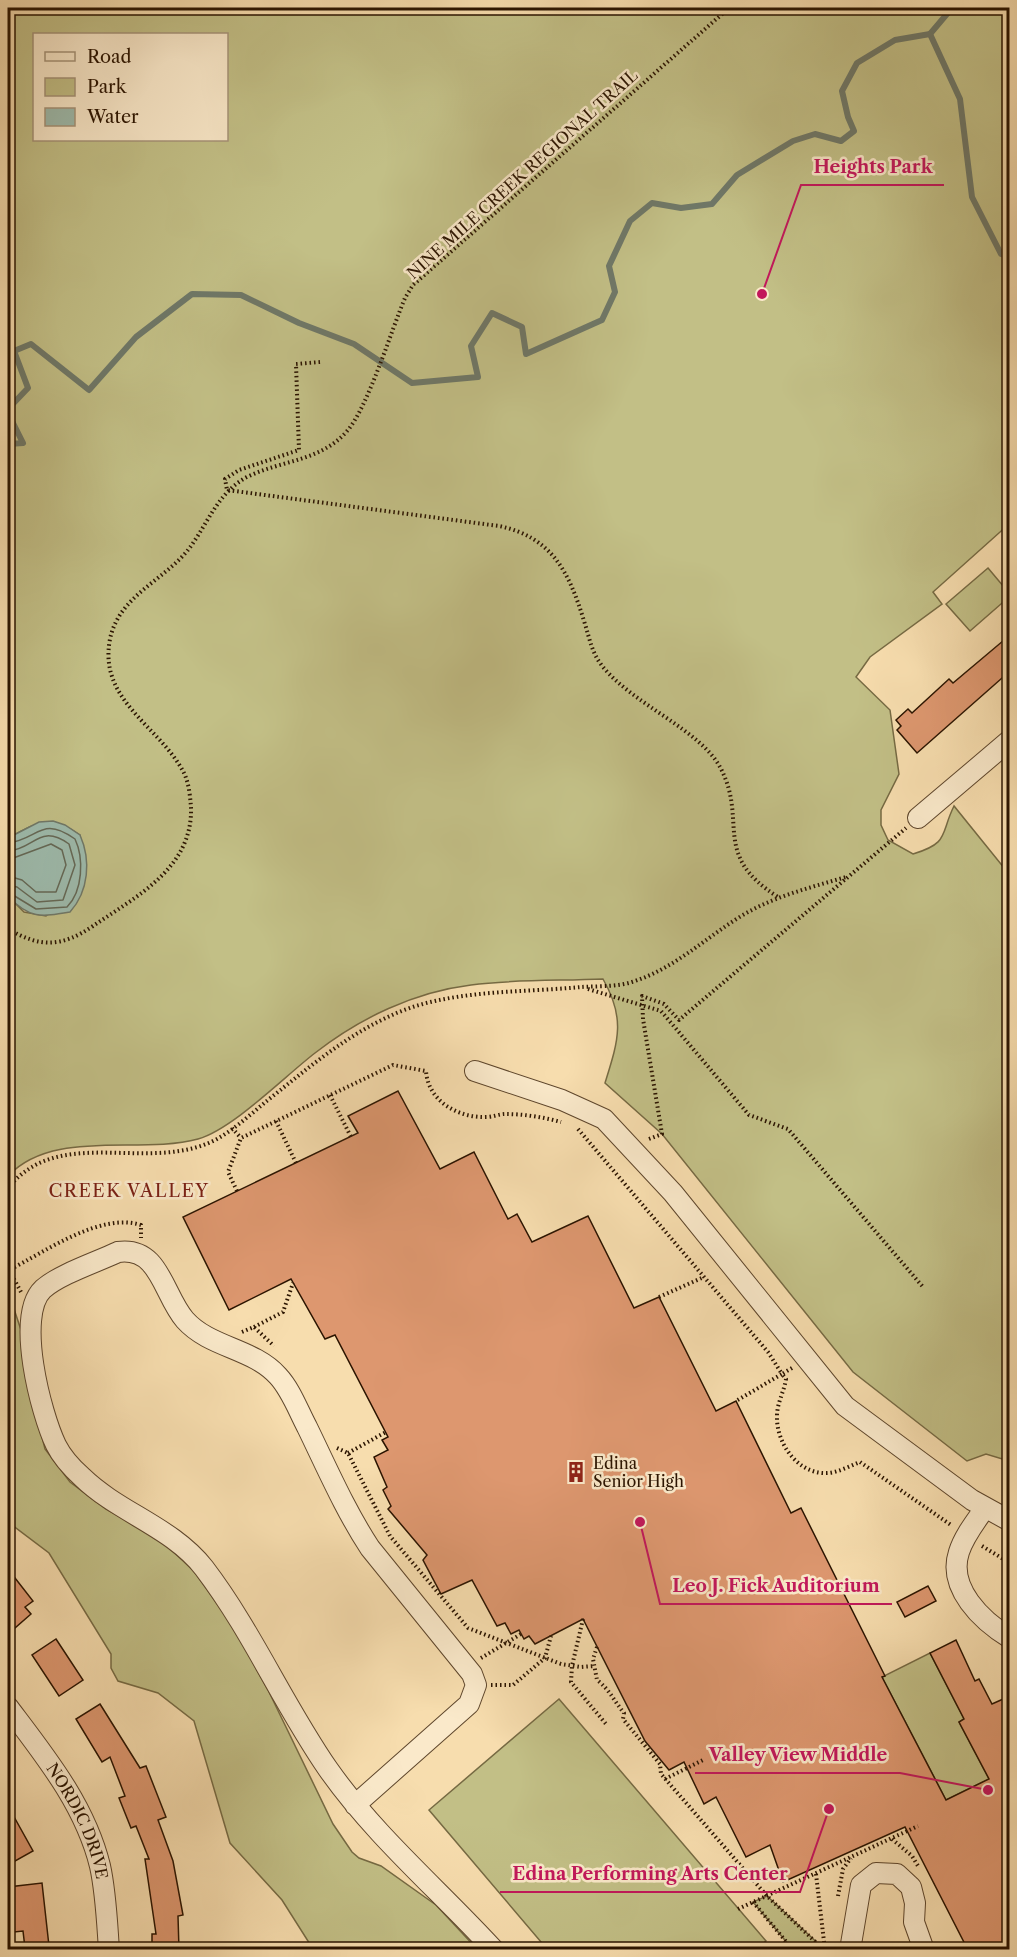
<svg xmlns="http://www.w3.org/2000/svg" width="1017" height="1957" font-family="'Libre Caslon Text',serif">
  <rect width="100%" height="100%" fill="#f7ddae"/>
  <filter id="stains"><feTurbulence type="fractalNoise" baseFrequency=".00333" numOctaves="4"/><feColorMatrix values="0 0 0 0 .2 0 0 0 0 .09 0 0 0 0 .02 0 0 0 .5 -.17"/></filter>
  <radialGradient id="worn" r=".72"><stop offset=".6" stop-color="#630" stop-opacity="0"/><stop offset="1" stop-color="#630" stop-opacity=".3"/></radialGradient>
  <g fill="#c2bf86" stroke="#766a43" stroke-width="1.5" fill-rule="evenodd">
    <path d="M8,8h1001v516l-76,68 9,12 -72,53 -14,20 34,33 9,64 -18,36v15l7,15 25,14c37,-11 27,-20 41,-48l55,68v587l-23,-7 -19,7 -114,-89 -191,-238 -57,-51c13,-42 21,-64 -2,-104 -43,2 -89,0 -132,6 -57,7 -111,33 -156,68 -30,23 -82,76 -117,86 -59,16 -145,-11 -190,37v-280l16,16 22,4c42,-35 43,-26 34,-81 -31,-21 -41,-13 -72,3zM34,34h192v106h-192z"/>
    <path d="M988,568l21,25v4l-39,34 -24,-27z"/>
    <path d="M8,1291l16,48 10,66 11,44 25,33 36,27 51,28 36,33 40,56 36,66 64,132 19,28 7,6 22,8 55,39 41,44h-164l-31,-49 -52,-57 -36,-122 -36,-28 -40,-12 -7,-13v-14l-62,-101 -41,-31z"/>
    <path d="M930,1653l34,66 -5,3 30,57 -43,21 -64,-123z"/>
    <path d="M559,1699l207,242 -9,8h-210l-118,-139z"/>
    <path d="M767,1896l57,53h-36l1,-4 -36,-43z"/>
  </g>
  <path fill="#9dbbad" stroke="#6f7868" stroke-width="1.5" d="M53,821l12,4 15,10c11,25 9,56 -10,77 -29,5 -41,7 -62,-16v-58l31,-16z"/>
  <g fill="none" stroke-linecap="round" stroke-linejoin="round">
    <g stroke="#646856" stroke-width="1.5">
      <path d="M8,843c31,-4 33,-28 67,-4 9,19 8,52 -8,68l-31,2 -28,-17"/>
      <path d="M8,851c27,-2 31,-28 61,-7l6,21 -12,35 -26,2 -20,-15 -9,-2"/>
      <path d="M8,860l43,-16 11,6 4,15 -10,27h-20l-14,-12 -14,-4"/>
    </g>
    <g stroke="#6f7868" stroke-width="6">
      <path d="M930,34l30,65 12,98 29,57 9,3"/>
      <path d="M8,409l20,-21 -14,-37 17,-7 58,46 47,-53 56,-43 49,1 58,28 55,21 58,39 66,-6 -7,-31 21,-33 30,14 4,27 76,-34 13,-28 -6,-26 21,-45 22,-18 29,5 31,-4 25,-29 56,-34 22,-7 26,7 13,-10 -6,-14 -6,-26 15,-28 38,-23 35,-6 22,-26"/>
      <path d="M8,413l15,30 -15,1"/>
    </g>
  </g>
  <g fill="#dd976f" stroke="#2b1400" stroke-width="1.5">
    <path d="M1010,635v36l-93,82 -20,-23 4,-4 -5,-6 12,-11 4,4 37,-34 4,4z"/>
    <path d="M398,1091l42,78 34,-17 34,67 9,-5 15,28 56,-26 46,92 25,-11 57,114 20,-10 55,112 10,-5 84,168 -3,1 64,123 43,-21 -30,-57 5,-3 -34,-66 26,-13 19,41 4,-2 13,25 18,-8v254h-42l-63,-123 -122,55 -13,-37 -24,12 -30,-60 -12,7 -20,-42 -15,8 -24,-29 -62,-122 -48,25 -6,-8 -5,3 -5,-9 -8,4 -6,-11 -8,3 -25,-46 -31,14 -18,-34 4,-5 -39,-46 3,-3 -8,-16 4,-3 -13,-30 14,-7 -6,-10 6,-3 -53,-102 -10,4 -34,-60 -62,31 -46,-93 175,-84 -10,-17z"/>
    <path d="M8,1569l25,32 -8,6 6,7 -23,20z"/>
    <path d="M928,1586l8,15 -31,16 -8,-15z"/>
    <path d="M56,1639l27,41 -24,16 -27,-41z"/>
    <path d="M100,1704l40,64 6,-2 20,51 -8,3 15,41 10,54 -5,1 1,34h-27v-16h4l-11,-75h4l-13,-33 -5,2 -12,-30 6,-2 -15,-39 -8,5 -26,-43z"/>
    <path d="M8,1806l25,45 -25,14z"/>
    <path d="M42,1883l7,63 -24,2 -2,-17 -9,1 -2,-15 -4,-4v-26z"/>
  </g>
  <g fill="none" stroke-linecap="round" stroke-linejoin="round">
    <defs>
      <g id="minor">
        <path d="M918,818l92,-78"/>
        <path d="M475,1071l87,29 42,19 69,74 172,213 127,94 38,21"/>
        <path d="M985,1508c-9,13 -21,28 -26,44 -12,36 23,69 51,86"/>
        <path id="s1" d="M8,1707c37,49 77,98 92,159 6,27 7,56 9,84"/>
        <path d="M355,1805l114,-101 7,-19 -4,-11 -102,-126c-25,-38 -43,-80 -63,-121 -9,-17 -16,-37 -29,-51 -25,-28 -68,-28 -93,-56 -22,-25 -25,-74 -67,-68 -21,10 -58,22 -75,37 -28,26 -2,125 13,156 6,12 16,23 26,32 37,36 90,50 122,91 48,63 79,136 124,201 47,67 111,121 166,181"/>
        <path d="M850,1950l11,-65 15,-12 21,1 14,13 4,16 -1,19 10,28"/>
      </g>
    </defs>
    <use href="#minor" stroke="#5e462c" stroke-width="22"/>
    <g stroke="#2b1400" stroke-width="4" stroke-dasharray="1.5 3" stroke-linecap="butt">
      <path d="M320,362l-24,2 3,86 -60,20 -14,9 2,11 272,36c53,11 70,46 85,95 6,18 7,31 19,46 30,37 97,63 117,100 29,54 -10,87 58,130"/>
      <path d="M8,929c33,19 54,18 85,-3 44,-30 100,-58 98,-119 -1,-11 -2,-25 -8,-36 -25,-46 -85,-71 -73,-132 9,-43 53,-58 78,-89 20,-26 30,-59 61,-74 34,-16 73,-15 99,-46 21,-26 43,-99 57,-132l8,-13 316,-277"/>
      <path d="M588,989l73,22 88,104 39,14 135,158"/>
      <path d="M330,1095l21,42"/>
      <path d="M276,1121l20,42"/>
      <path d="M232,1128l9,10"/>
      <path d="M578,1129l190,223 14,22 -46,27"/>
      <path d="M649,1139l13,-5 -19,-115 -1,-23 22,8 15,16 227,-192"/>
      <path d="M8,1188c52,-65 142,-13 209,-49 18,-10 35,-26 51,-39 39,-31 76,-63 122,-84 57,-27 129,-23 191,-29 16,-1 35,0 51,-5 41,-13 70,-41 106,-64 33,-21 71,-30 108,-41"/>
      <path d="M237,1191l-9,-19 13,-34 152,-73 33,6c2,30 32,47 60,46 7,0 13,-3 19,-3 18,0 38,3 56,8"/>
      <path d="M21,1292l-12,-22c36,-18 91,-58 132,-45v13"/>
      <path d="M659,1297l45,-20"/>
      <path d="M254,1327l29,-15 10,-29"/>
      <path d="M242,1332l12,-5 20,19"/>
      <path d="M792,1368l-10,6 4,5c-2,13 -9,24 -9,37 -1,27 21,59 51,57 11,-1 22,-7 32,-11l91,63"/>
      <path d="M337,1448l11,5 42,83 78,92 93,36 20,3 13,-1"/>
      <path d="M348,1453l38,-21"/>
      <path d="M982,1546l28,17"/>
      <path d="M583,1619l-11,47 -1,16 35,42"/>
      <path d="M597,1647l-4,12 4,21c13,10 17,21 27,33l-1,6 37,45 1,10 106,122 57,54"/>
      <path d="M481,1658l40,-24"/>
      <path d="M491,1685h22l32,-27 6,-22"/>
      <path d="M665,1779l38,-19"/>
      <path d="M892,1839l20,17 6,10"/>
      <path d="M816,1874l9,76"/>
      <path d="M838,1896l5,-27 8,-11"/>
      <path d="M753,1902l36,43 -1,5"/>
      <path d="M738,1909l180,-83"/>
    </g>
    <use href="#minor" stroke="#fae9ca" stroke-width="20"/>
  </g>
  <defs>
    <symbol id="building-bare" viewBox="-9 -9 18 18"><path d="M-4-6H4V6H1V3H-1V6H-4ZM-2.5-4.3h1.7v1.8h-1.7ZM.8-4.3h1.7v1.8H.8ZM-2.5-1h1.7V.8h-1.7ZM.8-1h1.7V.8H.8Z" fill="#8f2418" stroke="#fae9ca" stroke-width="2.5" paint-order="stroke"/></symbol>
  </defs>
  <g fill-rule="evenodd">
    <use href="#building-bare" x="561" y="1457" width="30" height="30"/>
  </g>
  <g text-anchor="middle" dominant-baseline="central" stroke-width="5" stroke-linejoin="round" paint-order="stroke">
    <g font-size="16" fill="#2b1400" stroke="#fae9ca">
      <text transform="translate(522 174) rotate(-42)">NINE MILE CREEK REGIONAL TRAIL</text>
      <text stroke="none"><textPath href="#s1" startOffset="135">NORDIC DRIVE</textPath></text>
    </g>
    <g font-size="16" fill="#2b1400" stroke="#fae9ca" text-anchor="start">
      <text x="593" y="1463">Edina<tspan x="593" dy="18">Senior High</tspan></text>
    </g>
    <g font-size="18" letter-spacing="1.5" fill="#7a1f14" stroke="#fae9ca">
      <text x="129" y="1191">CREEK VALLEY</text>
    </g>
  </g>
  <path fill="none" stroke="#c2185b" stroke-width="2" d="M762 294L801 185H944M640 1522L660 1604H892M988 1790L900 1773H695M829 1809L800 1892H500"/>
  <g fill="#c2185b" stroke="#fae9ca" stroke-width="2">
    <circle cx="762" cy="294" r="6"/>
    <circle cx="640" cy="1522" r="6"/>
    <circle cx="988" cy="1790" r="6"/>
    <circle cx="829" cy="1809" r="6"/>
  </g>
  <g font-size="18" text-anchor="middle" font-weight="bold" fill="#c2185b" stroke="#fae9ca" stroke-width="5" stroke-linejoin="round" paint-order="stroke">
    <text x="873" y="173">Heights Park</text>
    <text x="776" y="1592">Leo J. Fick Auditorium</text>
    <text x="798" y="1761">Valley View Middle</text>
    <text x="650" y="1880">Edina Performing Arts Center</text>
  </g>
  <rect width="1017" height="1957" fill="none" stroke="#f7ddae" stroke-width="30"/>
  <rect x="9" y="9" width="999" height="1939" fill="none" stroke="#2b1400" stroke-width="3"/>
  <rect x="15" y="15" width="987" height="1927" fill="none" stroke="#2b1400" stroke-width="1.5"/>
  <rect x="33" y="33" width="195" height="108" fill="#fae9ca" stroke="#a79479" stroke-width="1.5"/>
  <rect x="45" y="52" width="30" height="9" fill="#fae9ca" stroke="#a79479" stroke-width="1.5"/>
  <text x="87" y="63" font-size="18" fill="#2b1400">Road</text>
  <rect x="45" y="78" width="30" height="18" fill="#c2bf86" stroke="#a79479" stroke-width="1.5"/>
  <text x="87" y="93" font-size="18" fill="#2b1400">Park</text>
  <rect x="45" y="108" width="30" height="18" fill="#9dbbad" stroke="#a79479" stroke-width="1.5"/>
  <text x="87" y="123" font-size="18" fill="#2b1400">Water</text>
  <rect width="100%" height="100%" filter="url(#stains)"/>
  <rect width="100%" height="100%" fill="url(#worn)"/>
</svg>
